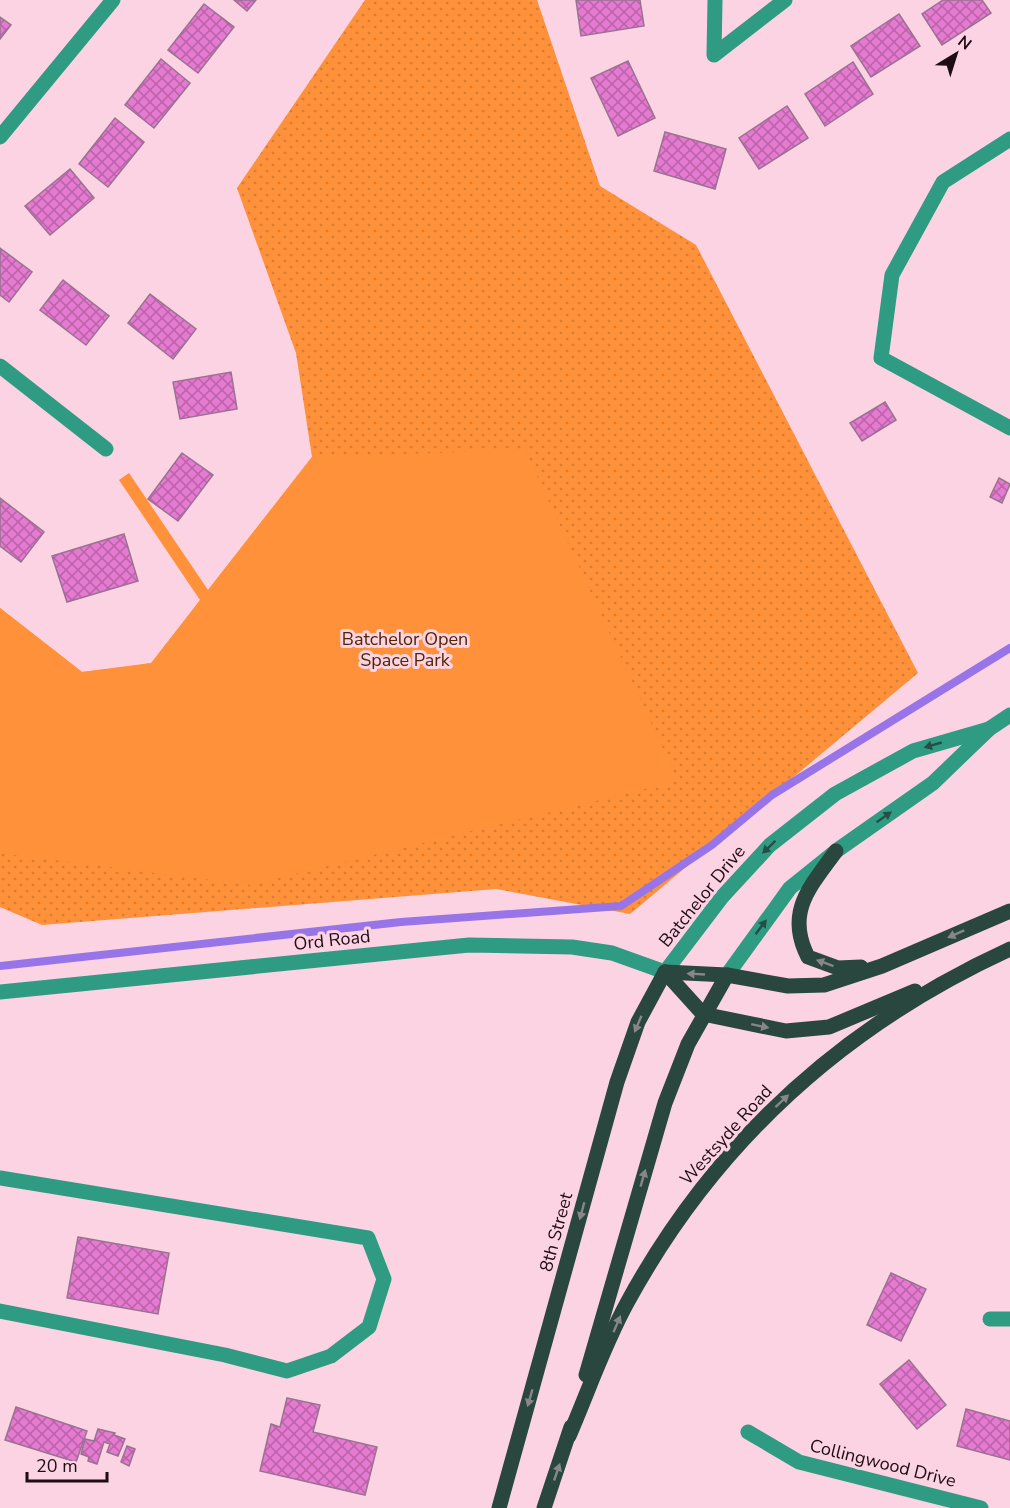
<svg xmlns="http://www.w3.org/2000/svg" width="1010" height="1508" font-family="'Nunito Sans',sans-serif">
  <defs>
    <pattern id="grass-dots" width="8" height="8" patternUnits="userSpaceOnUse" patternTransform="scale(1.5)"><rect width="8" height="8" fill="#ff913a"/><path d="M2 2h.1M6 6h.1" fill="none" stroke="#da7c32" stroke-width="1.8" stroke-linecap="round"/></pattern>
    <pattern id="building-cross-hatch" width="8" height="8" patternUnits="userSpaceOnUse" patternTransform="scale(1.5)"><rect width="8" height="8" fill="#e57ad1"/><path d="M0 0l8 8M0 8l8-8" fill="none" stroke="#b962a8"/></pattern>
  </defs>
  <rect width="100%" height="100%" fill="#fcd3e2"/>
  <path fill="url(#grass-dots)" d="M365,0h172l63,186 96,59 222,428 -288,241 -134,-25 -454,36 -42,-18v-299l82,64 69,-9 161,-206 -16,-104 -59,-165z"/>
  <path fill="#ff913a" d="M525,450l153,331 -428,104 -250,-32v-245l82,64 69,-8 49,-64 -81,-120 10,-7 79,117 104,-133z"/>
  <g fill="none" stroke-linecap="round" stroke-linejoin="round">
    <path stroke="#9775e8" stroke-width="8" d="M0,966l401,-44 220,-16 91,-61 60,-50 238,-147"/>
  </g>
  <g fill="url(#building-cross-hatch)" stroke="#987390" stroke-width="1.5">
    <path d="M234,0h22l-9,11z"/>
    <path d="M576,0h64l4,26 -63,10z"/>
    <path d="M943,0h39l9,13 -49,32 -20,-31z"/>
    <path d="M204,4l30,23 -36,46 -30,-23z"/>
    <path d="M899,14l21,32 -49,31 -20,-31z"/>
    <path d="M0,17l11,8 -11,14z"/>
    <path d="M161,59l29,24 -36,45 -29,-23z"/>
    <path d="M628,61l27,57 -37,18 -27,-58z"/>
    <path d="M853,62l20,32 -48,32 -20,-32z"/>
    <path d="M787,106l21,32 -49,31 -20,-31z"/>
    <path d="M115,118l29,24 -36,45 -29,-23z"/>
    <path d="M665,132l61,17 -11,40 -61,-18z"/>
    <path d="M70,169l24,29 -44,37 -25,-29z"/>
    <path d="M0,248l32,24 -23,30 -9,-7z"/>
    <path d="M63,280l46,36 -23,29 -46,-35z"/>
    <path d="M150,294l46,35 -23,30 -45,-36z"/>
    <path d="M231,372l6,37 -57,10 -7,-37z"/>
    <path d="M885,402l11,18 -34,21 -12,-18z"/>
    <path d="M182,453l31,22 -35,46 -30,-22z"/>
    <path d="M999,478l11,6 -8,19 -12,-6z"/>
    <path d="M0,498l44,34 -23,30 -21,-16z"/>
    <path d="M124,534l14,47 -71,21 -15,-46z"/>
    <path d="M78,1237l91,16 -11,61 -91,-16z"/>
    <path d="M891,1273l35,16 -25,52 -34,-16z"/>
    <path d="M909,1360l37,45 -29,24 -37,-45z"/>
    <path d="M287,1398l33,7 -7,27 64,15 -12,48 -105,-24 11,-47 9,3z"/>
    <path d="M16,1407l71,24 -11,31 -71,-22z"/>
    <path d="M966,1409l44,12v39l-53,-14z"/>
    <path d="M98,1429l17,4 -1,2 11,4 -7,17 -11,-4 3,-8 -6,-2 -7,22 -9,-3 1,-4 -8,-3 4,-15 9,2z"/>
    <path d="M127,1446l8,3 -6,17 -8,-4z"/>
  </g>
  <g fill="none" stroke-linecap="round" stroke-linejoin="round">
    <g stroke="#2f9b83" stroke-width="15">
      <path d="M715,0l-1,55 71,-55"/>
      <path d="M0,137l113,-137"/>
      <path d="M1010,139l-67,43 -51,93 -11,83 129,70"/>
      <path d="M0,366l106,83"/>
      <path d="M727,975l63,-87 46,-37 97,-68 56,-54 21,-14"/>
      <path d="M0,992l469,-47 103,2 40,6 53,19 57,-75 48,-52 65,-51 78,-43 76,-22"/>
      <path d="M0,1178l368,60 16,41 -15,48 -38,29 -44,15 -62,-16 -225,-44"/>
      <path d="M990,1319h20"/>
      <path d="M748,1432l51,30 182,46"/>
    </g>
    <g stroke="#29473f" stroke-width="15">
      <path d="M836,851c-26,36 -51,61 -28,106l30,11 23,-1"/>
      <path d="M665,972l62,3 61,11 36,-1 58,-19 128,-55"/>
      <path d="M665,972l38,42 83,17 43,-4 86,-36"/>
      <path d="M586,1375l79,-272 23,-59 39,-69"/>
      <path d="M569,1436c19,-44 35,-91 58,-133 87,-160 217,-278 383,-354"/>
      <path d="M499,1508l118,-426 21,-60 27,-50"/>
      <path d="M544,1508l27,-81"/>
    </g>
  </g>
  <defs><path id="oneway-solid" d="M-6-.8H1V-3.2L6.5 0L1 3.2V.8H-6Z" transform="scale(1.5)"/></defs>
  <g fill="#264d46">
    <use href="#oneway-solid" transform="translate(933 745) rotate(164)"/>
    <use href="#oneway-solid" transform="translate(884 817) rotate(-35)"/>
    <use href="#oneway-solid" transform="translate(769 847) rotate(136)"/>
    <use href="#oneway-solid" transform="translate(761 927) rotate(-53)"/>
  </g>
  <g fill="#888688">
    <use href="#oneway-solid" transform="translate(956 934) rotate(156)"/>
    <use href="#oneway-solid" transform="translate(825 963) rotate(-160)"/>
    <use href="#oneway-solid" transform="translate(696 974) rotate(-177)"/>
    <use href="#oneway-solid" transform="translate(638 1024) rotate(113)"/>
    <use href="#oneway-solid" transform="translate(760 1026) rotate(12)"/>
    <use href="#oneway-solid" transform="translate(782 1101) rotate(-43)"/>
    <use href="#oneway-solid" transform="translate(643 1178) rotate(-74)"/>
    <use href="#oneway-solid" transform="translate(582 1211) rotate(105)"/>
    <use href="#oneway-solid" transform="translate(617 1324) rotate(-67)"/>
    <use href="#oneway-solid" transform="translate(530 1398) rotate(106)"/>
    <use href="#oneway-solid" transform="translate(557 1472) rotate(-71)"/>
  </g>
  <g text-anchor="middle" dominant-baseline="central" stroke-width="6" stroke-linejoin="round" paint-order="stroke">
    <g font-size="18" fill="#502500" stroke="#fcd3e2">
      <text x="405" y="639">Batchelor Open<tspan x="405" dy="21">Space Park</tspan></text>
    </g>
    <g font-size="18" fill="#1e0d14" stroke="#fcd3e2">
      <text transform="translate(702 896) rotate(-51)">Batchelor Drive</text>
      <text transform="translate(332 940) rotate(-6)">Ord Road</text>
      <text transform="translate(726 1135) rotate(-48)">Westsyde Road</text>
      <text transform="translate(556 1232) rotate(-75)">8th Street</text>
      <text transform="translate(883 1463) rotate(14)">Collingwood Drive</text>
    </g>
  </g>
  <g transform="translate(956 54) rotate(38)" stroke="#fcd3e2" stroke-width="4.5" paint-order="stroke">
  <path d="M0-4.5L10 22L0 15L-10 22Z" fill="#1e0d14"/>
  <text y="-9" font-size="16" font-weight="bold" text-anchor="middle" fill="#1e0d14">N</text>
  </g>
  <path d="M27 1472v9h80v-9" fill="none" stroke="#1e0d14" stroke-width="3"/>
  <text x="36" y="1472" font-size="18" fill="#1e0d14" stroke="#fcd3e2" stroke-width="4.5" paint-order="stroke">20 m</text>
</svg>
